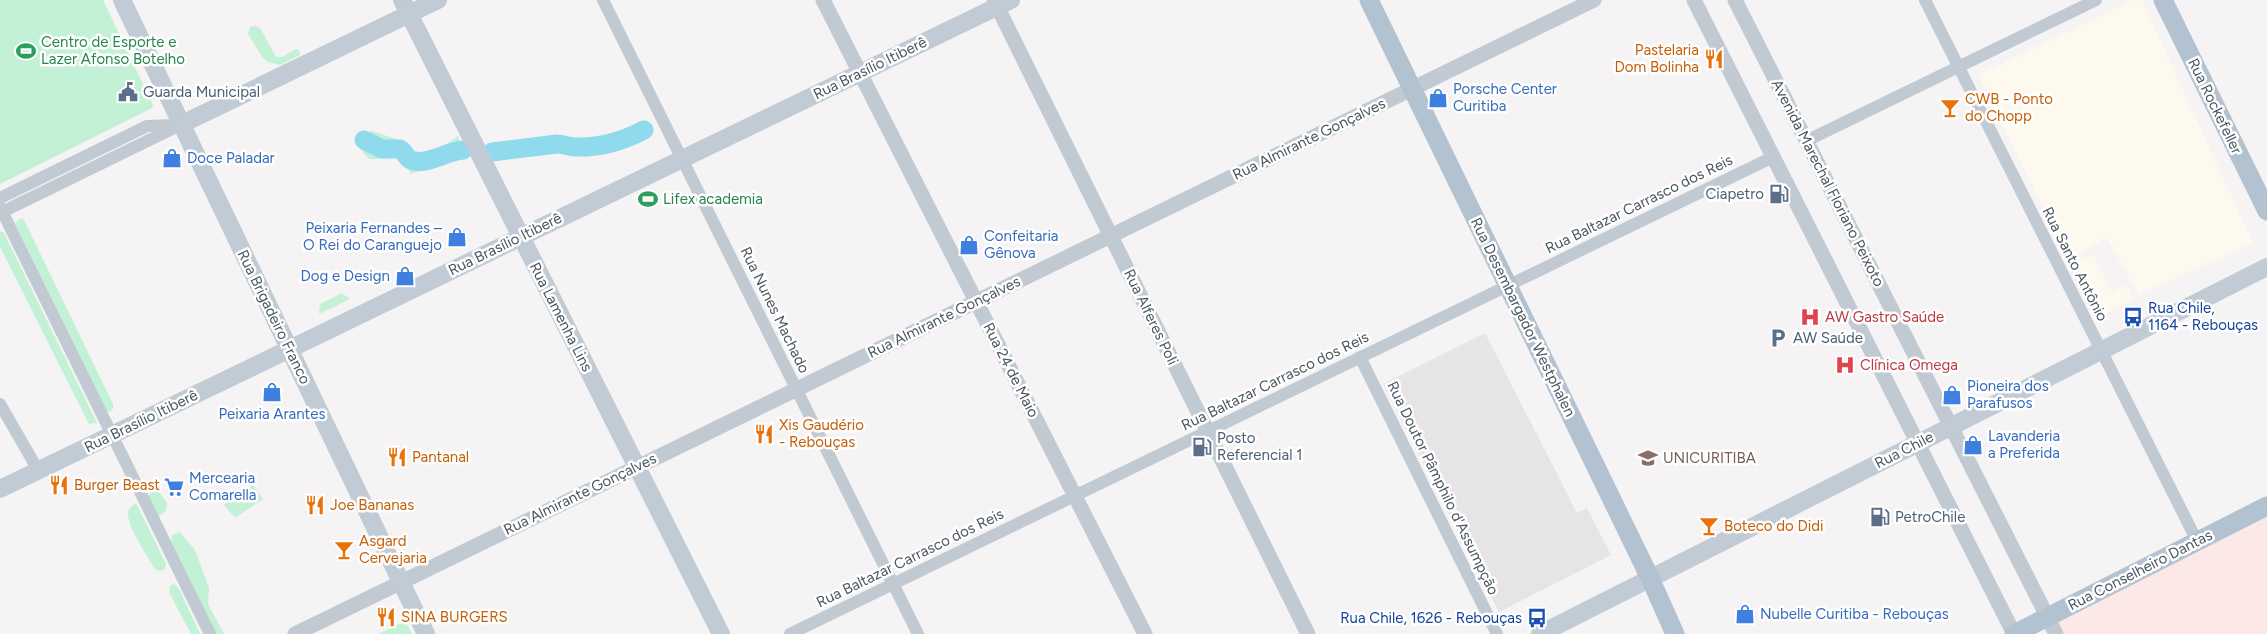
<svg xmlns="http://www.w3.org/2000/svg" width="2267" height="634" font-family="Figtree,sans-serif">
  <rect width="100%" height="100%" fill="#f5f3f3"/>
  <g fill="#fdf9ef">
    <path d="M2132,0h10l111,243 -114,52 -32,-57 -39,21 -90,-184z"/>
    <path d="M2093,254l19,39 15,-8 7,15 -32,15 -27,-52z"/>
  </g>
  <path fill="#e6e4e5" d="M1485,333l92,180 10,-5 24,47 -112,57 -116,-228z"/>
  <path fill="#fce8e6" d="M2267,518v116h-204l-7,-13z"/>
  <g fill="#c3f1d5">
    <path d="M0,0h103l50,105 -1,3 -152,76z"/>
    <path d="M255,26l5,2 16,29h6l14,-8 3,1 1,5 -20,10 -12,-3 -5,-4 -15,-24 2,-7z"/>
    <path d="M372,131l33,11 11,14 30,-5 2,-8 10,-7 4,19 -27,12 -25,7c-4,-14 -9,-14 -21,-21l-10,6h-10l-8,-9 -4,-10z"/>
    <path d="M21,218l3,2 89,184v5l-3,3 -4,-2 -91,-187z"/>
    <path d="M0,231l4,2 93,190 -8,1 -89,-177z"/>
    <path d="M342,293l8,6 -31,15 1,-10z"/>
    <path d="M253,485l10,14 -28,19 -11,-13z"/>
    <path d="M154,490l5,2 8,11 -1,8 -9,6 -9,-20 2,-5z"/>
    <path d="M136,503l30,61 -1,5 -5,2 -5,-2c-7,-12 -29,-44 -27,-57 1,-4 4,-6 8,-9z"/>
    <path d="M180,532l15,18 14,38 -1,16 16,30h-9l-44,-93 1,-6z"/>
    <path d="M174,584l5,5 21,45h-9l-22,-42 1,-6z"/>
    <path d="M406,621l6,13h-34z"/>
  </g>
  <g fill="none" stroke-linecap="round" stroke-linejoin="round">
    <g stroke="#90daee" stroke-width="19">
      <path d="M364,140l18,9h18c5,3 6,9 11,11 17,6 36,-9 52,-10"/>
      <path d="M492,152l65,-8c7,0 12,3 18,3 24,1 48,-6 69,-17"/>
    </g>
    <g stroke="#c1cad2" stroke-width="12">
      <path d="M603,0l315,634"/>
      <path d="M1925,0l272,541"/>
      <path d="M1806,141l290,-141"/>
      <path d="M0,198l147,-72 27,-1"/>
      <path d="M0,207l210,427"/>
      <path d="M0,213l182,-89"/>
      <path d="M1360,357l137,277"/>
      <path d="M0,404l38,66"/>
      <path d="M790,634l983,-477"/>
    </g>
    <g stroke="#c1cad2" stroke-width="15">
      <path d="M823,0l322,634"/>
      <path d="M994,0l314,634"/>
      <path d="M1694,0l320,634"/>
      <path d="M1735,0l321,634"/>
      <path d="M295,634l1299,-634"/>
    </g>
    <g stroke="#c1cbd6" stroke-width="18">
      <path d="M122,0l304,634"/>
      <path d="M402,0l319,634"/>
      <path d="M182,124l256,-124"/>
      <path d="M0,489l1011,-489"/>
      <path d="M1540,634l727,-367"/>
    </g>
    <g stroke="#b3c2d1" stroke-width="19">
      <path d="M1369,0l281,578 25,56"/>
      <path d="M2163,0l104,211"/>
      <path d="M2014,634l253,-128"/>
    </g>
  </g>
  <defs>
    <symbol id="stadium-bare" viewBox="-9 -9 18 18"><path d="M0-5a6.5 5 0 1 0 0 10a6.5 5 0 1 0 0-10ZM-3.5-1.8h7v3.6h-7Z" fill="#2e9e5b" stroke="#fff" stroke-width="2.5" paint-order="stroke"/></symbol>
    <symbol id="restaurant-bare" viewBox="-9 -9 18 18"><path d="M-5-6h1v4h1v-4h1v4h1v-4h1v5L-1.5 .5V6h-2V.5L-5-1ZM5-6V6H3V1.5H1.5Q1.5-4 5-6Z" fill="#e8710a" stroke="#fff" stroke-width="2.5" paint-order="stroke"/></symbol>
    <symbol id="civic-bare" viewBox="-9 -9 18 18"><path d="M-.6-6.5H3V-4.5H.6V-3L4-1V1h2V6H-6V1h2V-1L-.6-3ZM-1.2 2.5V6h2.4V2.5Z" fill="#5c6f8a" stroke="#fff" stroke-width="2.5" paint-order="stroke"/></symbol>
    <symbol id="shop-bare" viewBox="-9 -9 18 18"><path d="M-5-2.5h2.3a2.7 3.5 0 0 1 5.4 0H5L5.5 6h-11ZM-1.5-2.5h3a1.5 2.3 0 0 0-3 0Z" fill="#3f7fe0" stroke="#fff" stroke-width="2.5" paint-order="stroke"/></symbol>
    <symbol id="bar-bare" viewBox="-9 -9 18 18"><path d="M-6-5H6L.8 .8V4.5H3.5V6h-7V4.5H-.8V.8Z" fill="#e8710a" stroke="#fff" stroke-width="2.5" paint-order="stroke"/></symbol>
    <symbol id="fuel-bare" viewBox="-9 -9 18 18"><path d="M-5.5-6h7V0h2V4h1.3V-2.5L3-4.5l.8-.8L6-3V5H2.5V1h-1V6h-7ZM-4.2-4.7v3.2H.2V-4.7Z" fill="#5c6f8a" stroke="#fff" stroke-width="2.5" paint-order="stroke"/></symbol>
    <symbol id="hospital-bare" viewBox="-9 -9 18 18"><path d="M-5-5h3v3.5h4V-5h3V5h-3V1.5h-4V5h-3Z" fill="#e0444e" stroke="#fff" stroke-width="2.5" paint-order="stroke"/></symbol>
    <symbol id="bus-bare" viewBox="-9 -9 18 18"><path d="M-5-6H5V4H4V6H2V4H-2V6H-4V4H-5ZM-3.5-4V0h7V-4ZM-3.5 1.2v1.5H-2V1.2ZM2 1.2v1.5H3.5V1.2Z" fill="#1a4fb4" stroke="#fff" stroke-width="2.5" paint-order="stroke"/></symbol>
    <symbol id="parking-bare" viewBox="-9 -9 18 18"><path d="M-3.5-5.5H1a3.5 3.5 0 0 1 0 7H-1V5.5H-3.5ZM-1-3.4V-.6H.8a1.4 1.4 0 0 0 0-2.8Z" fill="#5c6f8a" stroke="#fff" stroke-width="2.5" paint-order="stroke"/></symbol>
    <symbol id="university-bare" viewBox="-9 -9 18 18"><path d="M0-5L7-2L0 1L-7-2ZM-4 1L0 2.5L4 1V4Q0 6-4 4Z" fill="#8d6e63" stroke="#fff" stroke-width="2.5" paint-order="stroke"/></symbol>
    <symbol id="supermarket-bare" viewBox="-9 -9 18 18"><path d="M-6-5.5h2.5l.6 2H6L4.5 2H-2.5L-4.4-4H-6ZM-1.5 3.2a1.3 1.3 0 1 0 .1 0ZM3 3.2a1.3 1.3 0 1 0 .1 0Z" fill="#3f7fe0" stroke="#fff" stroke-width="2.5" paint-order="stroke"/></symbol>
  </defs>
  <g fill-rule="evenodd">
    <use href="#stadium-bare" x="12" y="37" width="28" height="28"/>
    <use href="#restaurant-bare" x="1700" y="45" width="28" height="28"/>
    <use href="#civic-bare" x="114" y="78" width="28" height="28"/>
    <use href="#shop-bare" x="1424" y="84" width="28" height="28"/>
    <use href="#bar-bare" x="1936" y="94" width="28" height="28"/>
    <use href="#shop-bare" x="158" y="144" width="28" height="28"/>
    <use href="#fuel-bare" x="1765" y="180" width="28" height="28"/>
    <use href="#stadium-bare" x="634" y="185" width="28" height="28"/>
    <use href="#shop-bare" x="443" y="223" width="28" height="28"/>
    <use href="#shop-bare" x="955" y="231" width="28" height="28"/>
    <use href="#shop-bare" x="391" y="262" width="28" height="28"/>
    <use href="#hospital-bare" x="1796" y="303" width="28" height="28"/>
    <use href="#bus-bare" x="2119" y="303" width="28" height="28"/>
    <use href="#parking-bare" x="1764" y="324" width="28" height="28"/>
    <use href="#hospital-bare" x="1831" y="351" width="28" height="28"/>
    <use href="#shop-bare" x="258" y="378" width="28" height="28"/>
    <use href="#shop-bare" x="1938" y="381" width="28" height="28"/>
    <use href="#restaurant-bare" x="750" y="420" width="28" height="28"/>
    <use href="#shop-bare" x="1959" y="431" width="28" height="28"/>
    <use href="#fuel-bare" x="1188" y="433" width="28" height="28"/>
    <use href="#restaurant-bare" x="383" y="443" width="28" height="28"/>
    <use href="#university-bare" x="1634" y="444" width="28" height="28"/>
    <use href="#restaurant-bare" x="45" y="471" width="28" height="28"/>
    <use href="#supermarket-bare" x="160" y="473" width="28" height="28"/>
    <use href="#restaurant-bare" x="301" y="491" width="28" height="28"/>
    <use href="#fuel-bare" x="1866" y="503" width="28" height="28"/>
    <use href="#bar-bare" x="1695" y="512" width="28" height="28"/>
    <use href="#bar-bare" x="330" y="536" width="28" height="28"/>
    <use href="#shop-bare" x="1731" y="600" width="28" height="28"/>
    <use href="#restaurant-bare" x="372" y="603" width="28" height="28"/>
    <use href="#bus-bare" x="1523" y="604" width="28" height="28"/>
  </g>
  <g text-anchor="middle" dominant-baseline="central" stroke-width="5" stroke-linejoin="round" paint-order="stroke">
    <g font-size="15" fill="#27864d" stroke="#fff" text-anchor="start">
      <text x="41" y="42">Centro de Esporte e<tspan x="41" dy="17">Lazer Afonso Botelho</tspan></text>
      <text x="663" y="199">Lifex academia</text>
    </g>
    <g font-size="15" fill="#c56008" stroke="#fff" text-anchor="start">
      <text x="1699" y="50" text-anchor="end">Pastelaria<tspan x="1699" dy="17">Dom Bolinha</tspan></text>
      <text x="1965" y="99">CWB - Ponto<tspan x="1965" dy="17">do Chopp</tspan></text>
      <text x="779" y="425">Xis Gaudério<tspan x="779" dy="17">- Rebouças</tspan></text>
      <text x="412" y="457">Pantanal</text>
      <text x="74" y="485">Burger Beast</text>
      <text x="330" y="505">Joe Bananas</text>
      <text x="1724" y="526">Boteco do Didi</text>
      <text x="359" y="541">Asgard<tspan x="359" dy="17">Cervejaria</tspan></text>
      <text x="401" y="617">SINA BURGERS</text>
    </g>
    <g font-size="15" fill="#4a5661" stroke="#fff">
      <text transform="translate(870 68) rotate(-26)">Rua Brasílio Itiberê</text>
      <text transform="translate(2215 106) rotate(64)">Rua Rockefeller</text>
      <text transform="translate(1309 139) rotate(-26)">Rua Almirante Gonçalves</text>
      <text transform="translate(1828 183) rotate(63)">Avenida Marechal Floriano Peixoto</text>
      <text transform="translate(1639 204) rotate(-26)">Rua Baltazar Carrasco dos Reis</text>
      <text transform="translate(505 244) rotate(-26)">Rua Brasílio Itiberê</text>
      <text transform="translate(2075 264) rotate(63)">Rua Santo Antônio</text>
      <text transform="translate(775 310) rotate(64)">Rua Nunes Machado</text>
      <text transform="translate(274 317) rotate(64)">Rua Brigadeiro Franco</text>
      <text transform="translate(561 317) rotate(63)">Rua Lamenha Lins</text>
      <text transform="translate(944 317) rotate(-26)">Rua Almirante Gonçalves</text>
      <text transform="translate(1151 317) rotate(64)">Rua Alferes Poli</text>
      <text transform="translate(1523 317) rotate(64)">Rua Desembargador Westphalen</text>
      <text transform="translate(1011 370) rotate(63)">Rua 24 de Maio</text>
      <text transform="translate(1275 381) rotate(-26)">Rua Baltazar Carrasco dos Reis</text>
      <text transform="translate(141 421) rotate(-26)">Rua Brasílio Itiberê</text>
      <text transform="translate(1904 450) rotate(-27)">Rua Chile</text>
      <text transform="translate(1443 488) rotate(64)">Rua Doutor Pâmphilo d'Assumpção</text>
      <text transform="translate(580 494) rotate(-26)">Rua Almirante Gonçalves</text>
      <text transform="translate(910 558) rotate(-26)">Rua Baltazar Carrasco dos Reis</text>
      <text transform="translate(2140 570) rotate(-27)">Rua Conselheiro Dantas</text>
    </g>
    <g font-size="15" fill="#366cbe" stroke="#fff" text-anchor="start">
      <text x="1453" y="89">Porsche Center<tspan x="1453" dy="17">Curitiba</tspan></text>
      <text x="187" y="158">Doce Paladar</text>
      <text x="442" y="228" text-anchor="end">Peixaria Fernandes –<tspan x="442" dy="17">O Rei do Caranguejo</tspan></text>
      <text x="984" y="236">Confeitaria<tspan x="984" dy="17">Gênova</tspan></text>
      <text x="390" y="276" text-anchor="end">Dog e Design</text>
      <text x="1967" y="386">Pioneira dos<tspan x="1967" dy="17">Parafusos</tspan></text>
      <text x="272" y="414" text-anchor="middle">Peixaria Arantes</text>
      <text x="1988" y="436">Lavanderia<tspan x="1988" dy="17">a Preferida</tspan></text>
      <text x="189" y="478">Mercearia<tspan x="189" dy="17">Comarella</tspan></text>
      <text x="1760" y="614">Nubelle Curitiba - Rebouças</text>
    </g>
    <g font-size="15" fill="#4e5e75" stroke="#fff" text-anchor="start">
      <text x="143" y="92">Guarda Municipal</text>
      <text x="1764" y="194" text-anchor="end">Ciapetro</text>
      <text x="1793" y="338">AW Saúde</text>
      <text x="1217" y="438">Posto<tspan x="1217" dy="17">Referencial 1</tspan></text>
      <text x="1895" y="517">PetroChile</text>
    </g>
    <g font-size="15" fill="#164399" stroke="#fff" text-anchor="start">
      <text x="2148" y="308">Rua Chile,<tspan x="2148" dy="17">1164 - Rebouças</tspan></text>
      <text x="1522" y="618" text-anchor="end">Rua Chile, 1626 - Rebouças</text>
    </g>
    <g font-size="15" fill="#be3a42" stroke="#fff" text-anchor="start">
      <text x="1825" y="317">AW Gastro Saúde</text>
      <text x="1860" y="365">Clínica Omega</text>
    </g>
    <g font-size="15" fill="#785e54" stroke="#fff" text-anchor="start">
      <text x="1663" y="458">UNICURITIBA</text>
    </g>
  </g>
</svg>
